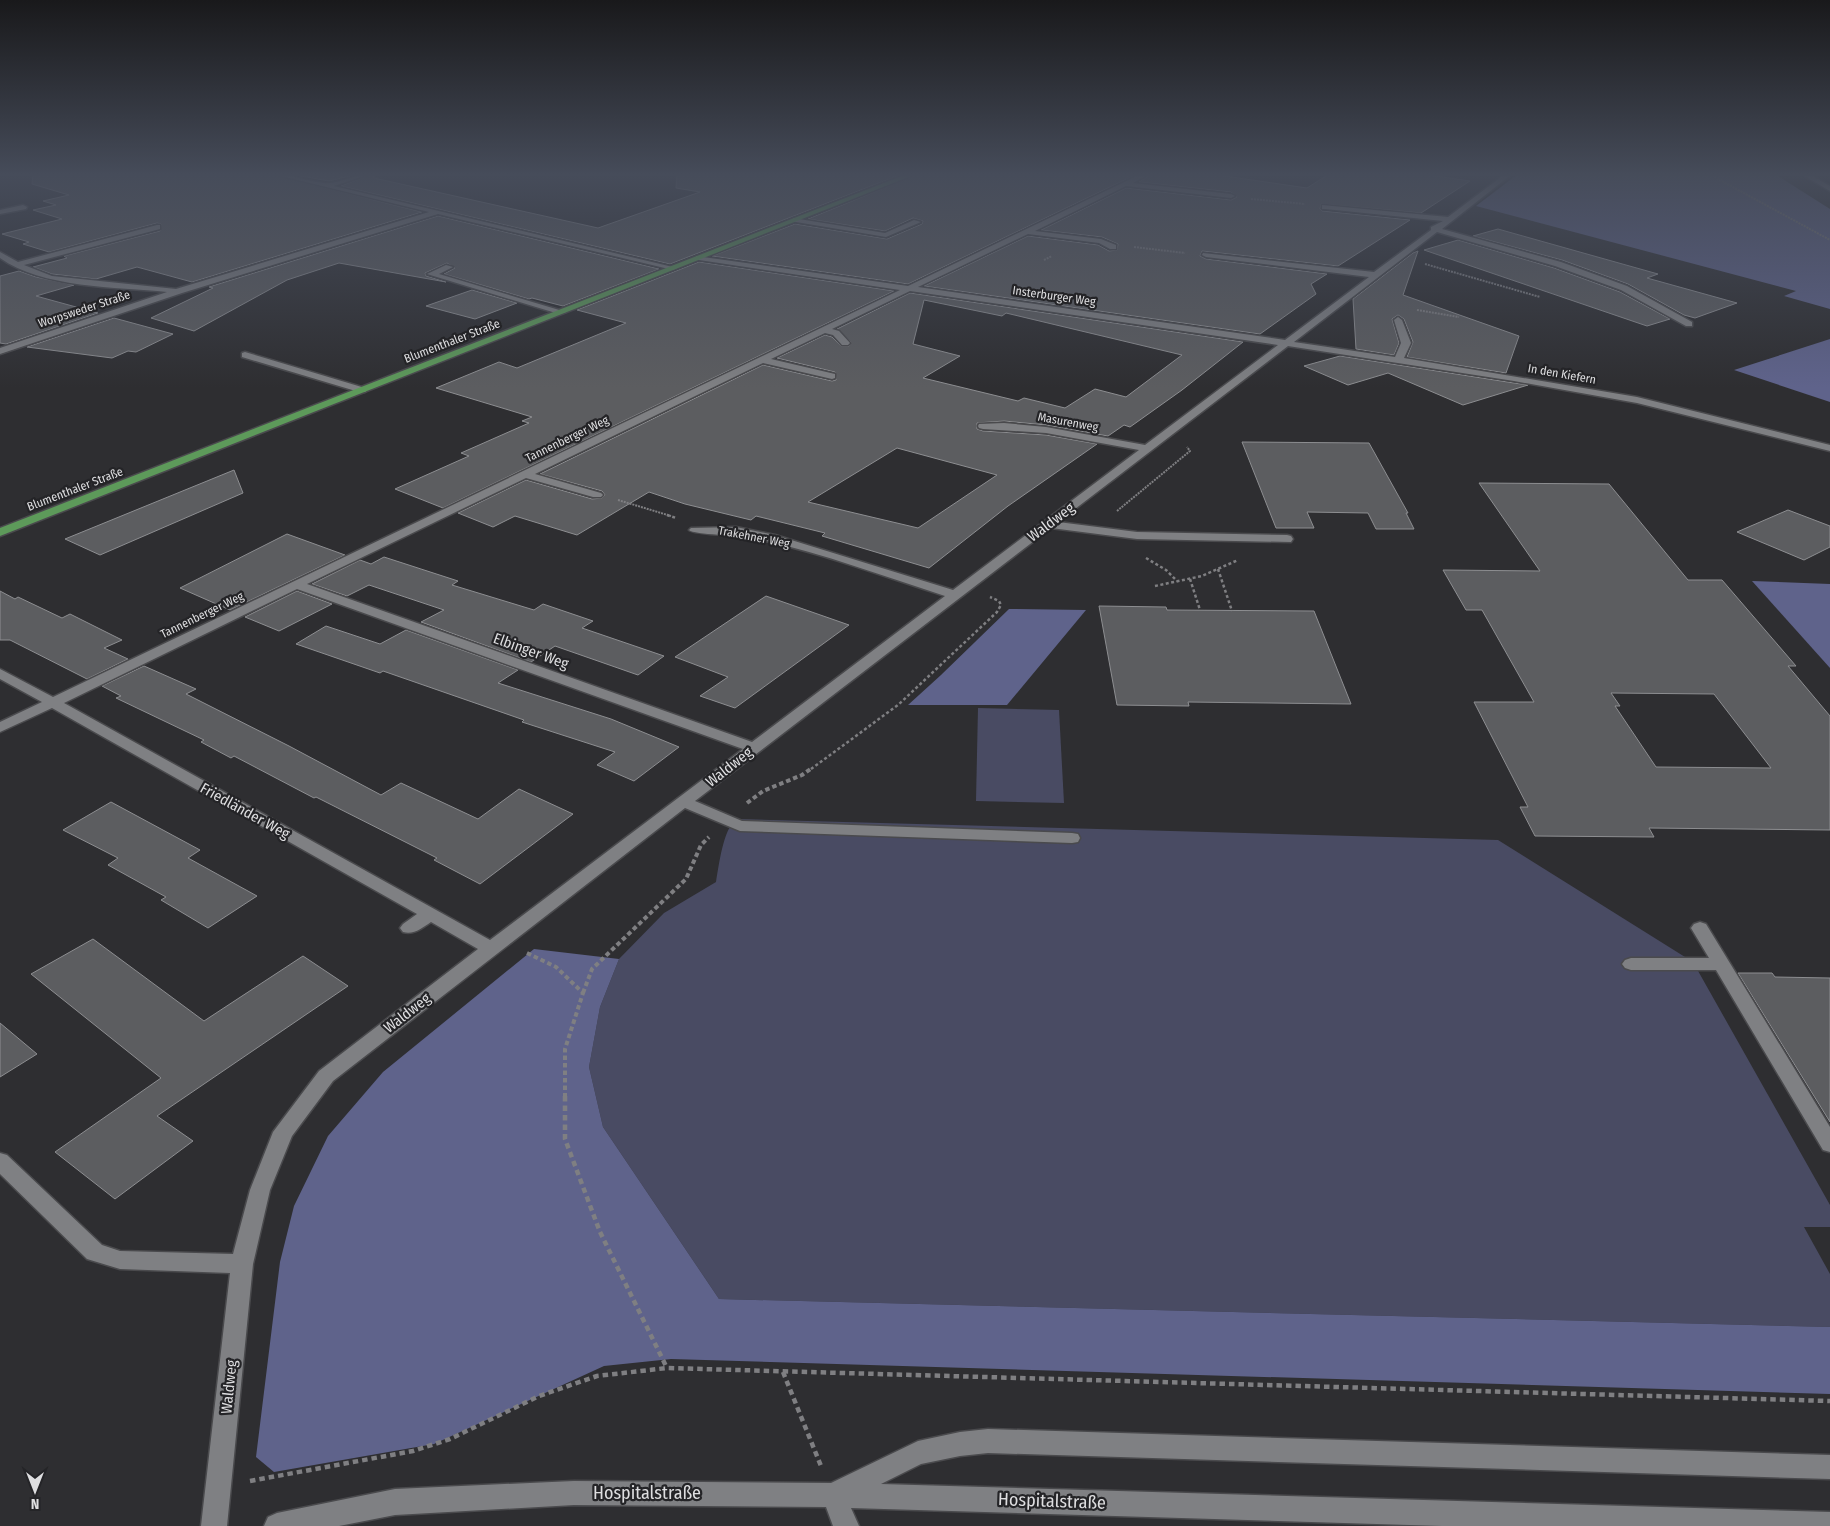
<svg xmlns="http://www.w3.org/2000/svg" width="1830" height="1526" font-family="'Fira Sans Condensed',sans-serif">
  <rect width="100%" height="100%" fill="#2e2e31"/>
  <g fill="#494b63">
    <path d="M978,708l81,2 5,93 -88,-2z"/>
    <path d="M736,819l762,21 195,122 137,243v22h-26l26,47v53l-1111,-28 -116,-172 -14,-60 11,-60 19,-48 45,-46 52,-31c3,-17 7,-52 20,-63z"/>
  </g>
  <g fill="#5f638b">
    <path d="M1518,174h257l55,35v100l-46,-13 12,-5 -320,-85z"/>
    <path d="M1830,339v63l-96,-32z"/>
    <path d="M1752,581l78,3v84z"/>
    <path d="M1009,609l77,1 -79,95h-99l33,-30z"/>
    <path d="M534,949l85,10 -19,48 -11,60 14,60 116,172 1111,28v67l-1159,-35 -67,7 -170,78 -160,28 -18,-15 24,-195 14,-56 34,-70 55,-64z"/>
  </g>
  <g fill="#5c5d60" stroke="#8d8e91" fill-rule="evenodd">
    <path d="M33,174h238l151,38 -230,70 -55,-15 -41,12 -44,-5 -19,-7 34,-9 -3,-2 96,-25 1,-7 -4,-1 -108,29 -26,-8 6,-2 -27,-8 60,-15 -29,-9 23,-5 -13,-4 26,-6 -37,-11z"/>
    <path d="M290,174h68l-29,7z"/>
    <path d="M372,174h2v4l224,50 102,-36 -24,-4 1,-14h225l-232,90 -329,-78z"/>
    <path d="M918,174h219l-229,110 -196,-28 83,-32 92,15 35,-15 1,-3 -10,-3 -28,13 -77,-12z"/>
    <path d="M1151,174h60l96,14 22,-14h93l48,7 -49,32 -100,-9 -1,5 2,2 88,9 -72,46 -136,-15 -2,5 6,3 121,15 -16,10 5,10 -56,40 -336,-48 104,-50 70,9 11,6 8,-1 1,-6 -16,-7 -61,-7 85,-42 105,12 6,-3 -6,-5 -92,-10z"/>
    <path d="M438,216l221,53 -96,37 -31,-8 -3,1 -85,-25 11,-6 -8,-5 -22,10 1,3 20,6 -107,-19 -52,17 -93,51 -43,-13 62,-30 -4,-1z"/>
    <path d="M1498,229l160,45 -11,4 90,25 -42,15 -11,-3 -56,-31 -66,-24 -89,-24z"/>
    <path d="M1458,240l96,28 66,24 50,27 -23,7 -223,-76z"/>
    <path d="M1418,251l-15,44 116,41 -13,37 -99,-16 6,-15 -9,-23 -6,-4 -6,4 7,24 -5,12 -38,-6 -3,-50 60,-46z"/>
    <path d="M699,262l195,29 -451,217 -48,-19 74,-33 -8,-3 68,-30 -7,-2 10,-4 -96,-29 63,-26 18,6 109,-45 -49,-13z"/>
    <path d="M19,271l17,6 38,8 -38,11 62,17 -92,31 -6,-1v-67z"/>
    <path d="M472,290l45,13 -42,16 -49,-13z"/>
    <path d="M910,293l333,49 -61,48 -52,37 -6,-2 -16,11 -62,-11 -42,-4 -27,2v6l6,2 63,4 51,9 -89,62 -79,62 -107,-32 3,-3 -69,-17 -5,4 -66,-16 -36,-12 -72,43 -62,-19 -22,11 -35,-14 68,-33 66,19 10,-1 3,-3 -3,-4 -62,-17 223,-109 69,16 4,-1 -1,-8 -58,-14 48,-23 7,2 9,9h8l2,-4 -14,-13zM924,300l78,16 4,-3 176,42 -56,42 -31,-8 -30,19 -41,-10 -6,3 -95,-23 37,-22 -47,-12zM897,448l100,27 -79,53 -110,-26z"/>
    <path d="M114,318l59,16 -37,18 -8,-1 -16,7 -85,-11z"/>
    <path d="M1340,356l174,27 14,2 -65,20 -75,-32 -40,12 -44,-19z"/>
    <path d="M1242,442l127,1 39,70h-2l8,16h-38l-8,-16 -61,-1 7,16h-38z"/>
    <path d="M234,470l9,23 -143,62 -35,-16z"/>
    <path d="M1479,483l130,1 79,96h34l74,86h-8l42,50v114l-181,-2 5,9 -119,-1 -15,-29h8l-54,-105h60l-52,-92h-16l-23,-40 97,1zM1611,693l103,1 57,74 -115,-1 -41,-61h5z"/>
    <path d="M1788,510l42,16v21l-26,13 -67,-28z"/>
    <path d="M287,534l58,21 -115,55 -50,-22z"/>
    <path d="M384,557l74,24 -6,4 82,25 9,-6 50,17 -11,7 82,28 -26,19 -83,-29 -24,16 -110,-40 23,-12 -75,-25 -22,11 -35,-12 48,-24 11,4z"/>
    <path d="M0,591l15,8 3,-2 44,21 8,-4 52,26 -18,8 24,11 -41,20 -77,-39h-10z"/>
    <path d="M297,591l35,13 -53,27 -34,-14z"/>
    <path d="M766,596l83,29 -114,83 -35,-12 28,-19 -53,-20z"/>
    <path d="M1099,606l67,1 1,3 147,1 37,93 -163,-2 1,4 -72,-1z"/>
    <path d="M326,626l54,18 26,-14 112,40 -20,13 113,36 68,28 -45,34 -37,-16 18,-13 -93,-30 2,-2 -141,-49 -3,2 -84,-29z"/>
    <path d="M144,666l52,23 -10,5 103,52 92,49 20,-12 77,36 41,-30 54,25 -93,70 -46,-24 3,-2 -121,-61 -2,1 -80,-42 -3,2 -30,-16 3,-2 -88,-42 5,-2 -19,-10z"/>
    <path d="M111,802l89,48 -12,8 69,38 -49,32 -47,-28 5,-3 -58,-32 10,-7 -55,-28z"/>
    <path d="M93,939l111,82 99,-65 45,30 -191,130 36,25 -78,58 -60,-47 106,-74 -130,-104z"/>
    <path d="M1738,973h34l3,4 55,1v144z"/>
    <path d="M0,1023l37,31 -37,23z"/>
  </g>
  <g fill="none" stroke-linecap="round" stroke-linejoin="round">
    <defs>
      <g id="minor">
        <path d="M273,174c17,0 33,7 51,9 13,2 31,-9 46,-9l-36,12 343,82 -4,2 -235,-56 -256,79 -182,61v-6l167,-56c-50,-5 -126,-4 -167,-34v-6l18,10 139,-37h3v4l-136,36 28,11 124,13 253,-77z"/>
        <path d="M1141,174h8l-16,9 98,11 4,2 -4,2 -105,-12 -91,45 66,8 15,6v4h-6l-11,-6 -71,-9 -110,53 367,53 84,-63 -163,-20 -4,-2 1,-2 171,19 57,-42v-3l12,-6 -118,-12h-3v-4l126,12 57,-43h7l-70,55 119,33 66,24 65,36v4h-6l-65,-36 -66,-24 -118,-34 -143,110 101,15 6,-14 -7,-23 4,-3 4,3 9,23 -7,15 233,39 193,48v6l-193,-48 -123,-22 -226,-35 -230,176 79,10 150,3 4,1 2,3 -2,3 -154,-3 -86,-11 -356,273 47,20 330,12 6,1 2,4 -2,4 -6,1 -332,-12 -55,-23 -352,273 -41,55 -22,54 -17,74 -26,262h-26l29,-253 -110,-4 -33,-10 -87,-85v-21l7,2 95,90 18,6 113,3 17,-64 23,-58 46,-61 159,-122 -47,-27c-9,6 -17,13 -28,10l-3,-4 3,-4 14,-10 -365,-206 -52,24v-10l42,-20 -42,-23v-10l53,28 847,-407 -201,-30h-3v-4l212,30zM910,291l368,54 -133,100 -99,-18 -42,-4 -25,1 -1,2 1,2 4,1 63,4 93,17 -186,140 -178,-55 -39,-8 -45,1 -2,2c5,5 51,5 63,8 65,13 130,38 193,58l-193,146 -445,-158 219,-106 67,19h8l2,-2 -2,-2 -66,-19 228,-111 69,16 3,-1v-4l-64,-15 54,-26 8,2 9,10h6l2,-2 -11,-12 -7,-2zM297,589l446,160 -253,191 -426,-237z"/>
        <path d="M1801,174h8l21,12v5z"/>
        <path d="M23,205l4,2 -1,2 -26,5v-4z"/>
        <path d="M793,218l92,15 29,-13 7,2 -35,15 -90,-15h-3z"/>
        <path d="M446,265l7,2 -14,7 127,38 -7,2 -132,-40z"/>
        <path d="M245,352l120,36 2,2 -2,2h-6l-117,-35v-4z"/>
        <path d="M1700,922l6,2 124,203v25l-7,-2 -107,-180h-85l-6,-2 -3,-4 3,-4 6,-2h78l-18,-30 3,-4z"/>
        <path d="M988,1429l842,26v24l-842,-26 -28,3 -39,8 -40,20 949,28v14h-388l-591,-18 8,18h-26l-7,-19 -252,-2 -179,10 -56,11h-75l4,-9 9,-4 118,-24 179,-8 257,2 87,-42 42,-9z"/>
      </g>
      <path id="major" d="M907,174h9l-916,362v-8z"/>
    </defs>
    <use href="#minor" stroke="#4a4a4d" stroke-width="3"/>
    <use href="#major" stroke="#4a4a4d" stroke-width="3"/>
    <g stroke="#7f7f82" stroke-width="2" stroke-dasharray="2 1" stroke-linecap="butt">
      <path d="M1709,174l121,66"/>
      <path d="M1251,199l54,5"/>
      <path d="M1134,247l51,6"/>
      <path d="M1044,260l8,-4"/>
      <path d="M1425,264l115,33"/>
      <path d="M1417,310l42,7"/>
      <path d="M618,500l53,16"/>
      <path d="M1117,511l73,-60 -3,-4"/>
    </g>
    <g stroke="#7f7f82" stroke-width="2.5" stroke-dasharray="3 2.5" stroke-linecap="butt">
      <path d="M667,515l9,3"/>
      <path d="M1146,558l20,12 11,11"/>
      <path d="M1218,569l14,42"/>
      <path d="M1190,579l10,31"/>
      <path d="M1155,586l47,-10 36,-16"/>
      <path d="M811,769l87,-64 99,-93 4,-7 -2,-4 -9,-4"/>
    </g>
    <g stroke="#7f7f82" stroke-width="4" stroke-dasharray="4.5 3" stroke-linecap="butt">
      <path d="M747,803l16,-12 39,-16 10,-7"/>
      <path d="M527,953l29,14 27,26 -18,56v49"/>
      <path d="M583,993l9,-24 94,-90 15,-34 8,-8"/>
    </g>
    <g stroke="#7f7f82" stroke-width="4.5" stroke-dasharray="5.5 4" stroke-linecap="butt">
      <path d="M565,1096v43l35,93 67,136"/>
      <path d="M783,1372l38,94"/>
      <path d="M250,1481l163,-30 37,-12 89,-43 58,-20 70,-8 1163,33"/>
    </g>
    <use href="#minor" fill="#7f8083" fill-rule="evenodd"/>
    <use href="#major" fill="#5d9a5a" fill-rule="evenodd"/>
  </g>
  <linearGradient id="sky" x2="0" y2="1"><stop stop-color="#19191b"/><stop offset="0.45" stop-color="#464c5a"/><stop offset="1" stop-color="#464c5a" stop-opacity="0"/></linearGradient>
  <rect width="1830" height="388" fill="url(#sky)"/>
  <g text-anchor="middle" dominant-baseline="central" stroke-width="4.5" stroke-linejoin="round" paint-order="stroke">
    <g font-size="12" fill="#dedee0" stroke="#242427">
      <text transform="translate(1054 296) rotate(8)">Insterburger Weg</text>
      <text transform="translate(84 309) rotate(-18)">Worpsweder Straße</text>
      <text transform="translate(452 341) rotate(-21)">Blumenthaler Straße</text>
      <text transform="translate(1562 374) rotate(10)">In den Kiefern</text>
      <text transform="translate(1068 422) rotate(10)">Masurenweg</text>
      <text transform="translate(567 439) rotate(-26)">Tannenberger Weg</text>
      <text transform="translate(75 489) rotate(-21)">Blumenthaler Straße</text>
      <text transform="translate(754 537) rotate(11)">Trakehner Weg</text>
      <text transform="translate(202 615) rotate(-26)">Tannenberger Weg</text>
    </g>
    <g font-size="15" fill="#dedee0" stroke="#242427">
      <text transform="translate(1051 522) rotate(-37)">Waldweg</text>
      <text transform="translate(531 651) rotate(20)">Elbinger Weg</text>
      <text transform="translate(729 767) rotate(-38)">Waldweg</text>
      <text transform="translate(245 811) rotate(29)">Friedländer Weg</text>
      <text transform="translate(407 1013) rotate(-38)">Waldweg</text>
      <text transform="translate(229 1387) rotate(-84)">Waldweg</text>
    </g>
    <g font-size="18" fill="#dedee0" stroke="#242427">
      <text x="647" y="1493">Hospitalstraße</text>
      <text transform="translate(1052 1501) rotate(2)">Hospitalstraße</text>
    </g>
  </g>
  <g transform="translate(35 1491) rotate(180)" stroke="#242427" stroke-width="4" paint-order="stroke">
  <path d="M0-4L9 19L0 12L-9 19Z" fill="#dedee0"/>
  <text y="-8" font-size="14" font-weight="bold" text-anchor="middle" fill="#dedee0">N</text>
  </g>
</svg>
